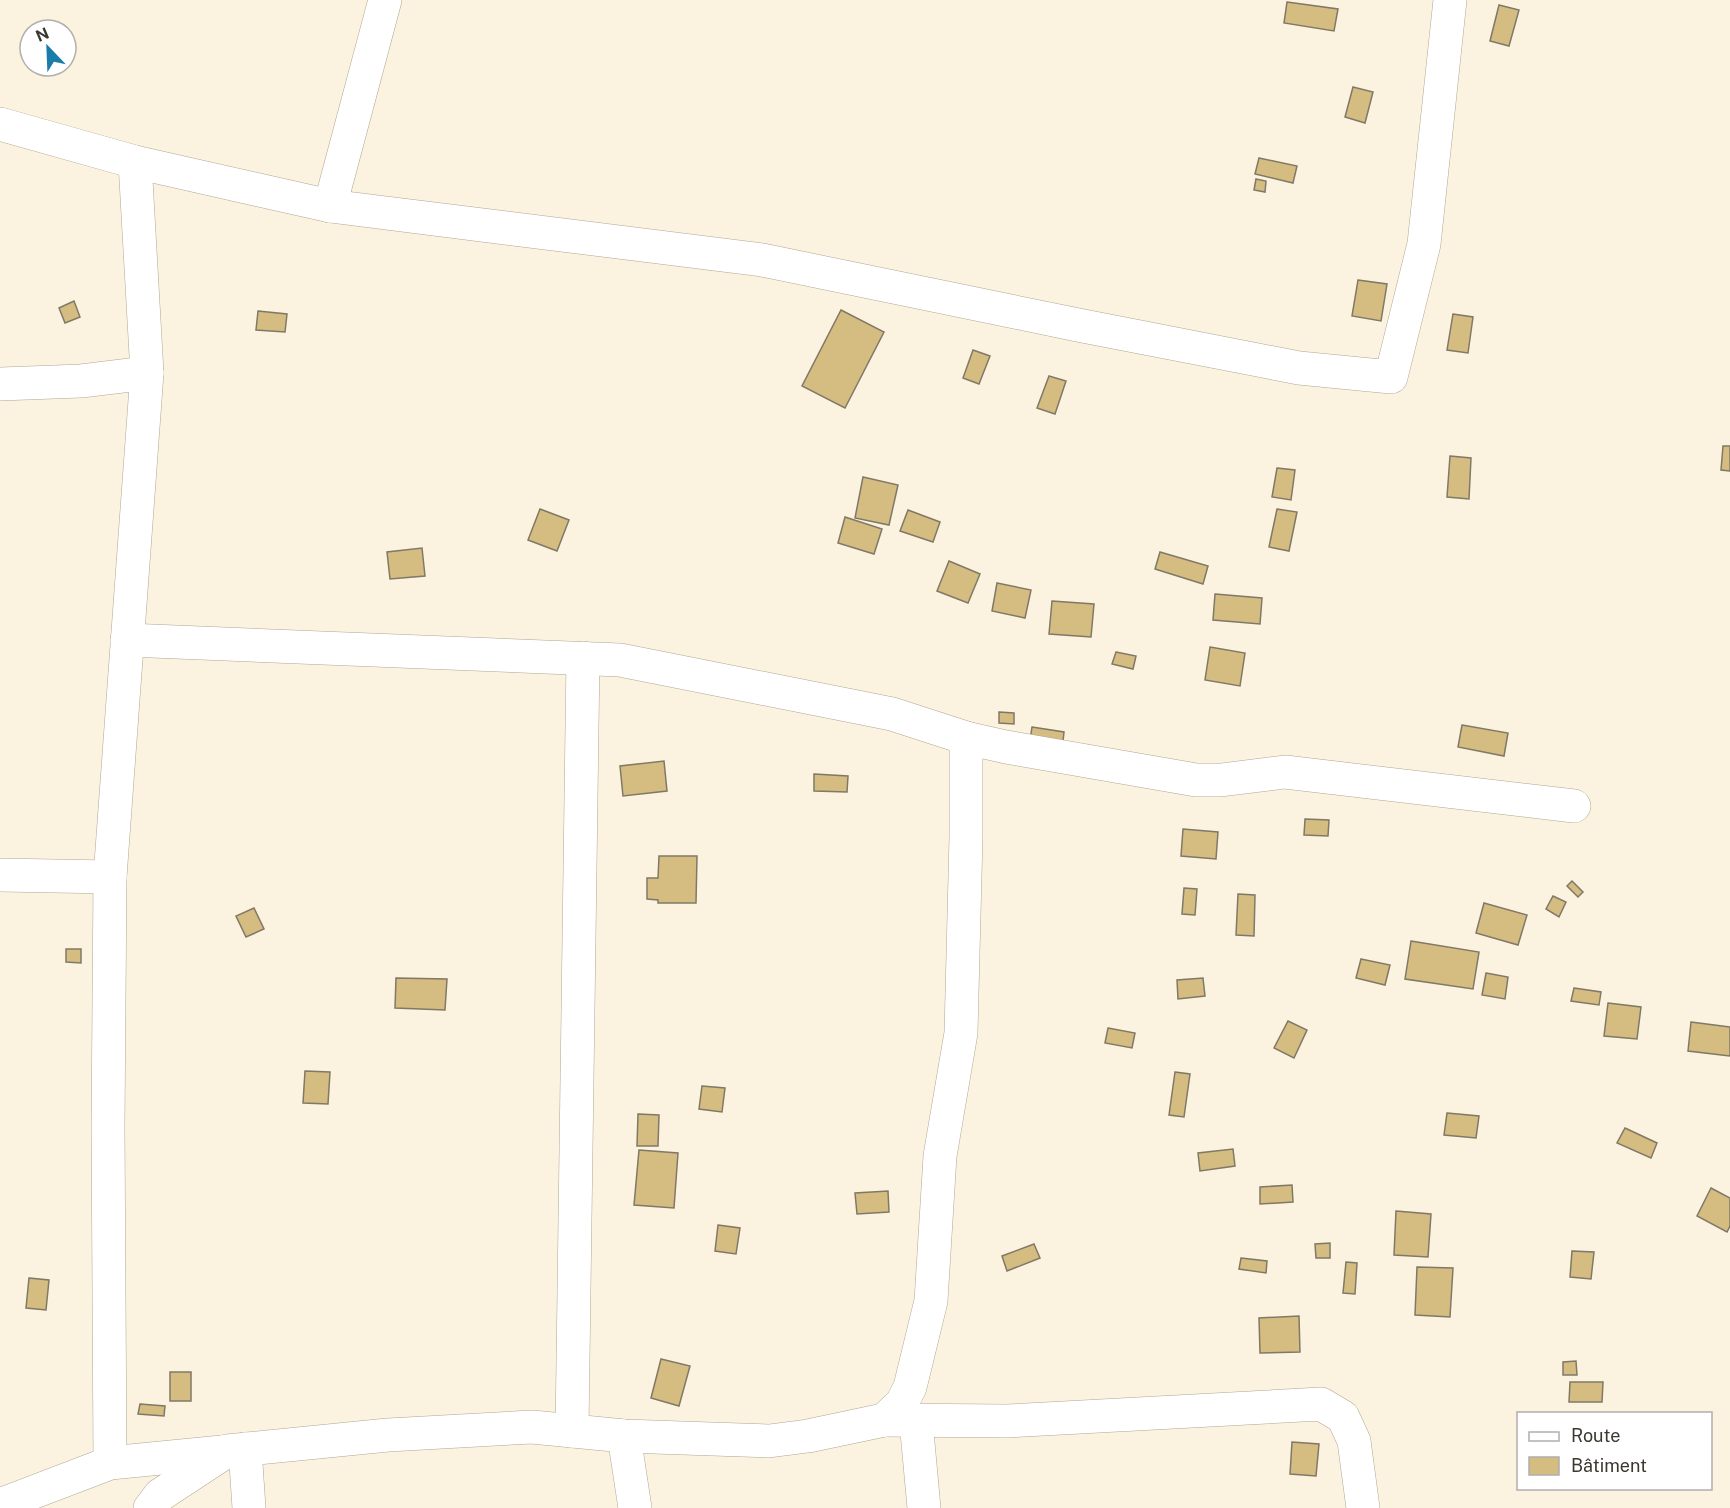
<svg xmlns="http://www.w3.org/2000/svg" width="1730" height="1508" font-family="'Public Sans',sans-serif">
  <rect width="100%" height="100%" fill="#fbf3df"/>
  <g fill="#d5bc81" stroke="#807967" stroke-width="1.5">
    <path d="M1287,2l51,7 -4,22 -50,-8z"/>
    <path d="M1499,5l20,5 -10,36 -19,-5z"/>
    <path d="M1353,87l20,5 -8,31 -20,-6z"/>
    <path d="M1259,158l38,8 -4,17 -38,-9z"/>
    <path d="M1256,179l10,2 -1,11 -11,-2z"/>
    <path d="M1358,280l29,4 -6,37 -29,-5z"/>
    <path d="M74,301l6,16 -15,6 -6,-15z"/>
    <path d="M841,310l43,22 -39,76 -43,-22z"/>
    <path d="M258,311l29,3 -2,18 -29,-2z"/>
    <path d="M1453,314l20,3 -5,36 -21,-3z"/>
    <path d="M973,350l17,6 -11,28 -16,-6z"/>
    <path d="M1049,376l17,5 -11,33 -18,-6z"/>
    <path d="M1723,446h7v25l-9,-1z"/>
    <path d="M1450,456l21,2 -2,41 -22,-2z"/>
    <path d="M1277,468l18,2 -4,30 -19,-3z"/>
    <path d="M863,477l35,8 -9,40 -34,-7z"/>
    <path d="M540,509l29,11 -12,31 -29,-11z"/>
    <path d="M1277,509l20,3 -8,39 -20,-4z"/>
    <path d="M908,510l32,12 -7,20 -33,-11z"/>
    <path d="M845,517l37,12 -8,25 -36,-11z"/>
    <path d="M422,548l3,28 -35,3 -3,-27z"/>
    <path d="M1160,552l48,14 -5,18 -48,-15z"/>
    <path d="M949,561l31,13 -12,29 -31,-12z"/>
    <path d="M997,583l34,7 -6,28 -33,-7z"/>
    <path d="M1215,594l47,4 -2,26 -47,-4z"/>
    <path d="M1052,601l42,3 -3,33 -42,-3z"/>
    <path d="M1210,647l35,6 -5,33 -35,-6z"/>
    <path d="M1116,652l20,4 -3,13 -21,-5z"/>
    <path d="M999,712l15,1v11l-15,-1z"/>
    <path d="M1462,725l46,8 -4,23 -46,-9z"/>
    <path d="M1032,727l32,5 -2,19 -33,-4z"/>
    <path d="M664,761l3,30 -44,5 -3,-30z"/>
    <path d="M814,774l34,2 -1,16 -33,-1z"/>
    <path d="M1305,819l24,1 -1,16 -24,-1z"/>
    <path d="M1183,829l35,3 -2,27 -35,-3z"/>
    <path d="M659,856h38l-1,47h-38v-3l-11,-1v-21h11z"/>
    <path d="M1572,881l11,11 -5,5 -11,-11z"/>
    <path d="M1184,888l13,1 -2,26 -13,-1z"/>
    <path d="M1238,894l17,1 -1,41 -18,-1z"/>
    <path d="M1553,896l13,6 -7,15 -13,-8z"/>
    <path d="M1484,903l43,12 -9,30 -42,-12z"/>
    <path d="M254,908l10,21 -18,8 -10,-21z"/>
    <path d="M1411,941l68,11 -6,37 -68,-10z"/>
    <path d="M66,949h15v14l-15,-1z"/>
    <path d="M1361,959l29,6 -5,20 -29,-7z"/>
    <path d="M1486,973l22,4 -3,22 -23,-4z"/>
    <path d="M396,978l51,1 -2,31 -50,-2z"/>
    <path d="M1203,978l2,18 -27,3 -1,-19z"/>
    <path d="M1574,988l27,4 -2,13 -28,-4z"/>
    <path d="M1608,1003l33,4 -4,32 -33,-3z"/>
    <path d="M1288,1021l19,9 -13,28 -20,-10z"/>
    <path d="M1691,1022l39,5v29l-42,-5z"/>
    <path d="M1108,1028l27,5 -3,15 -27,-5z"/>
    <path d="M305,1071l25,1 -2,32 -25,-1z"/>
    <path d="M1175,1072l15,2 -6,43 -15,-2z"/>
    <path d="M702,1086l23,2 -3,24 -23,-3z"/>
    <path d="M1447,1113l32,3 -3,22 -32,-3z"/>
    <path d="M638,1114l21,1 -1,31h-21z"/>
    <path d="M1625,1128l32,15 -6,15 -34,-15z"/>
    <path d="M1233,1149l2,17 -35,5 -2,-18z"/>
    <path d="M639,1150l39,3 -4,55 -40,-3z"/>
    <path d="M1292,1185l1,17 -33,2v-17z"/>
    <path d="M1711,1188l19,10v28l-3,6 -30,-16z"/>
    <path d="M888,1191l1,21 -32,2 -2,-21z"/>
    <path d="M1396,1211l35,3 -3,43 -34,-2z"/>
    <path d="M718,1225l22,3 -4,26 -21,-3z"/>
    <path d="M1330,1243v15h-14l-1,-14z"/>
    <path d="M1034,1244l6,14 -33,13 -5,-15z"/>
    <path d="M1572,1251l22,1 -3,27 -21,-2z"/>
    <path d="M1241,1258l26,3 -1,12 -27,-4z"/>
    <path d="M1346,1262l11,1 -2,31 -12,-1z"/>
    <path d="M1417,1267l36,1 -3,49 -35,-2z"/>
    <path d="M29,1278l20,2 -3,30 -20,-2z"/>
    <path d="M1299,1316l1,36 -40,1 -1,-35z"/>
    <path d="M661,1359l29,7 -11,40 -28,-8z"/>
    <path d="M1576,1361l1,14h-14v-13z"/>
    <rect x="170" y="1372" width="21" height="29"/>
    <path d="M1570,1382h33l-1,20h-33z"/>
    <path d="M140,1404l25,2 -1,10 -26,-2z"/>
    <path d="M1292,1442l27,2 -3,32 -26,-2z"/>
  </g>
  <g fill="none" stroke-linecap="round" stroke-linejoin="round">
    <defs>
      <g id="minor">
        <path d="M0,124l135,38 195,44 432,54 316,65 221,43 92,9 33,-133 26,-244"/>
        <path d="M330,206l55,-206"/>
        <path d="M0,384l81,-3 66,-8"/>
        <path d="M127,640l493,20 272,54 74,24 40,9 190,33h25l64,-8 289,34"/>
        <path d="M0,875l110,2"/>
        <path d="M884,1420l123,1 314,-17 22,13 11,24 9,67"/>
        <path d="M916,1421l8,87"/>
        <path d="M572,1431l11,-773"/>
        <path d="M624,1436l11,72"/>
        <path d="M245,1449l4,59"/>
        <path d="M110,1463l-2,-337 2,-249 37,-504 -12,-211"/>
        <path d="M0,1505l110,-42 112,-11"/>
        <path d="M150,1508l10,-13 67,-44 161,-16 144,-8 92,9 145,5 39,-5 76,-16 18,-17 8,-16 21,-86 9,-145 21,-123 5,-196v-99"/>
      </g>
    </defs>
    <use href="#minor" stroke="#afa794" stroke-width="34"/>
    <use href="#minor" stroke="#fff" stroke-width="33"/>
  </g>
  <rect x="1517" y="1412" width="195" height="78" fill="#ffffff" stroke="#b1afac" stroke-width="1.5"/>
  <rect x="1529" y="1432" width="30" height="9" fill="#ffffff" stroke="#b1afac" stroke-width="1.5"/>
  <text x="1571" y="1442" font-size="18" fill="#3b3830">Route</text>
  <rect x="1529" y="1457" width="30" height="18" fill="#d5bc81" stroke="#b1afac" stroke-width="1.5"/>
  <text x="1571" y="1472" font-size="18" fill="#3b3830">Bâtiment</text>
  <g transform="translate(48 48) rotate(337)"><circle r="28" fill="#ffffff" stroke="#b1afac" stroke-width="1.5"/>
  <path d="M0-4.5L10 22L0 15L-10 22Z" fill="#1a7ca8"/>
  <text y="-9" font-size="16" font-weight="bold" text-anchor="middle" fill="#3b3830">N</text>
  </g>
</svg>
